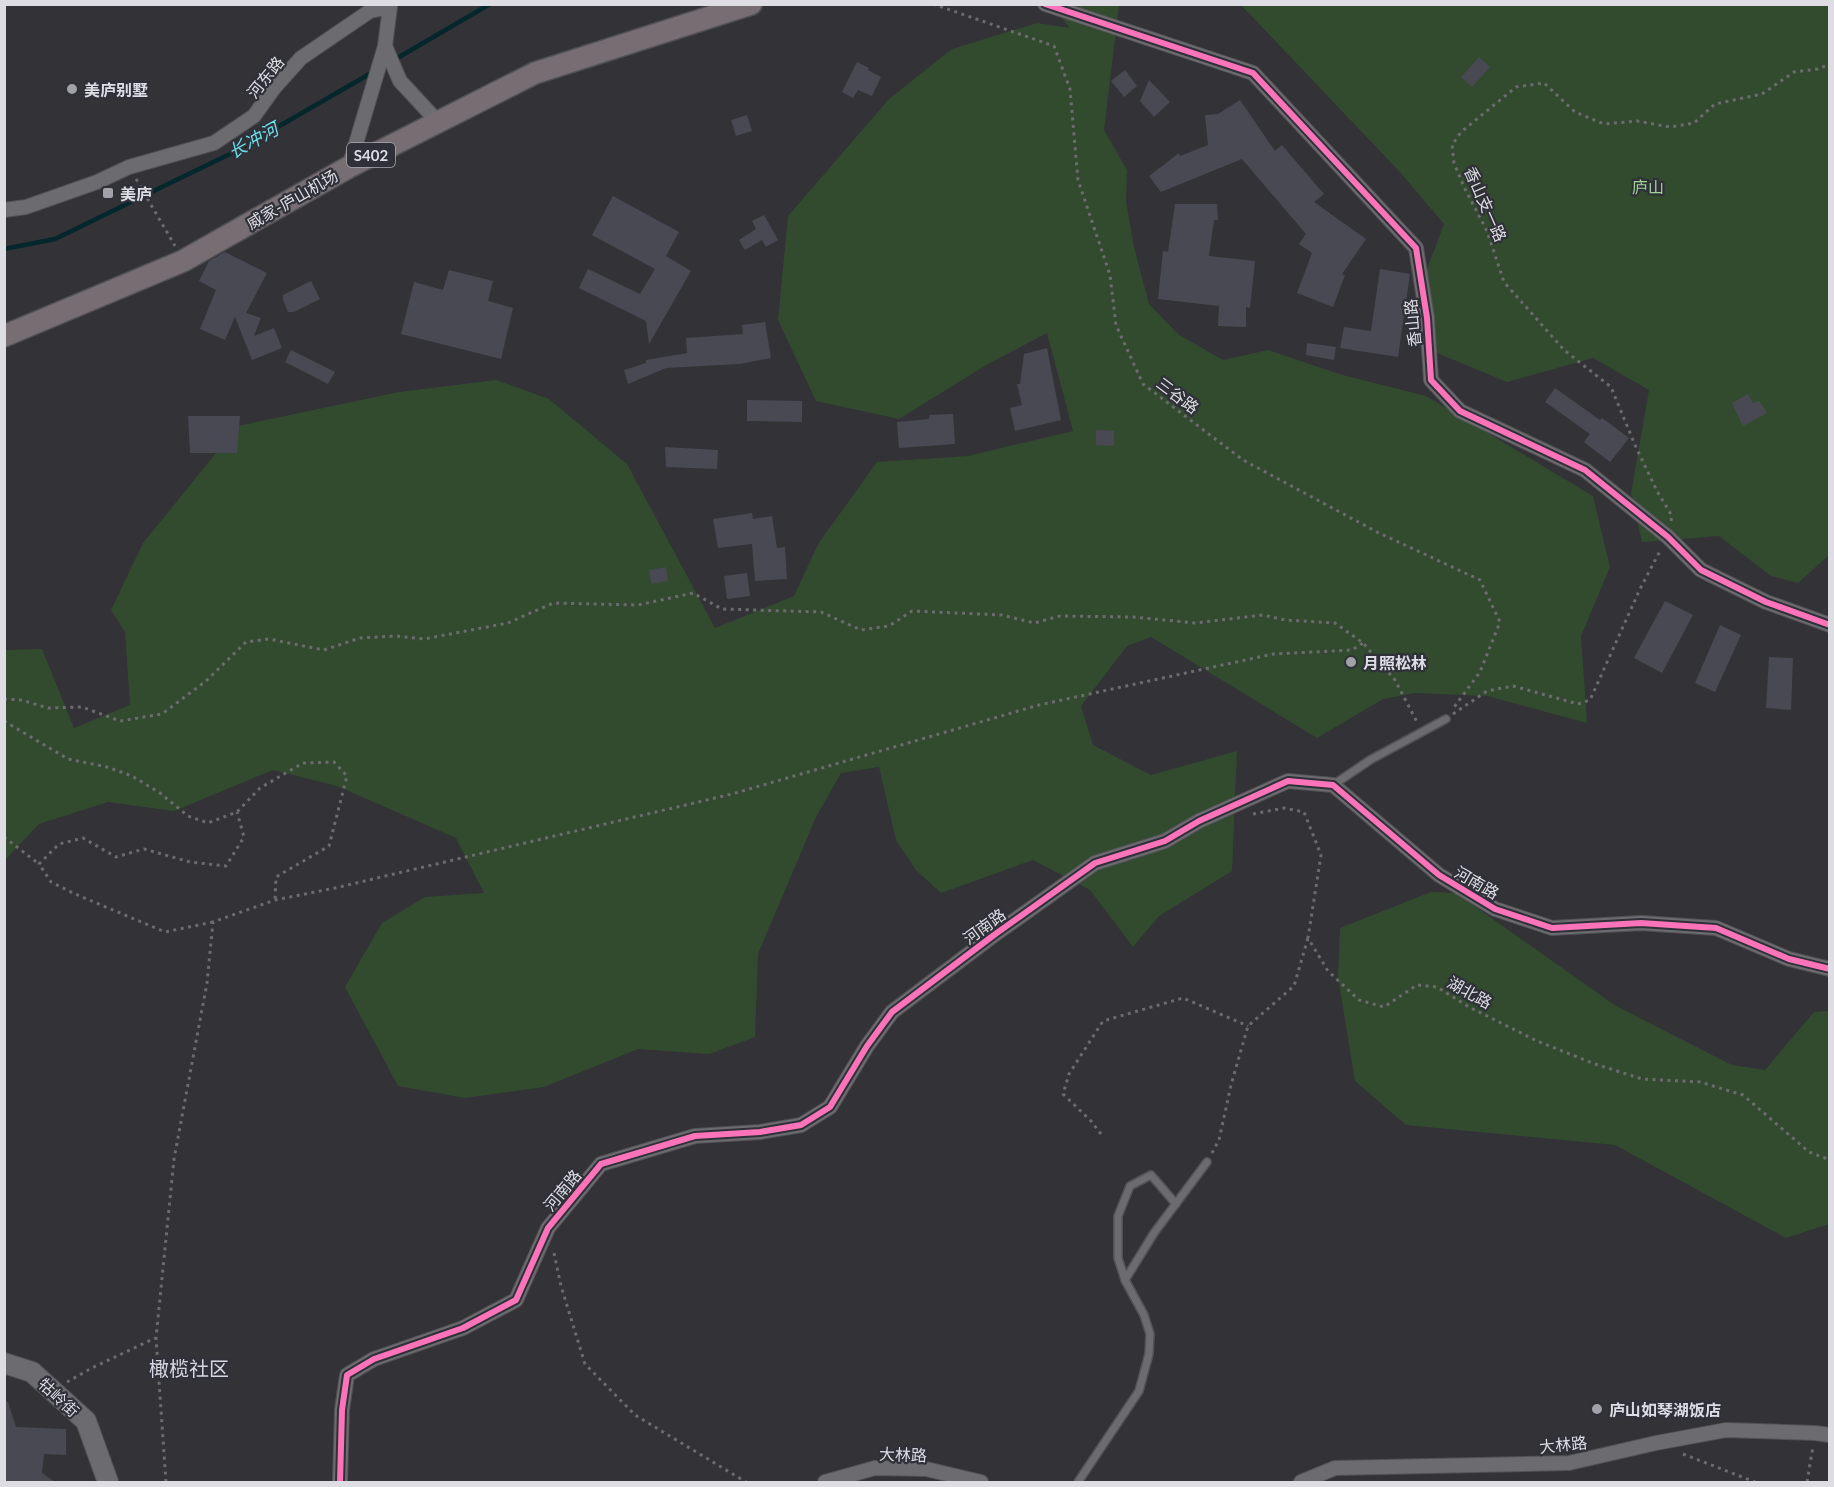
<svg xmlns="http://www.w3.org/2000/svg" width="1834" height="1487" font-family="Lato,'Noto Sans SC',sans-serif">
  <rect width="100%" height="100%" fill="#323237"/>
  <g fill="#324b2e">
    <path d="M1052,5h67l-15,125 23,40 -1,31 8,46 15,57 30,31 44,25 45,-10 71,24 87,22 167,100 17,71 -29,69 6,87 -100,-27 -72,-3 -32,6 -66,39 -166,-101 -24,9 -46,60 12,39 58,30 86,-24 -5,120 -73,45 -26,31 -43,-57 -57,-30 -92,33 -25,-23 -20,-30 -17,-73 -38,6 -25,44 -58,137 -3,83 -46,17 -71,-5 -94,38 -79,11 -67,-12 -53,-99 37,-64 43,-26 59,-4 -28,-55 -119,-52 -64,-16 -99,41 -66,-9 -69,22 -34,36v-210l37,-1 32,79 56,-23 -5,-73 -14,-22 32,-67 95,-117 161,-34 97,-12 53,19 78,65 88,164 79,-32 24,-52 59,-82 91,-6 105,-25 -26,-98 -59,31 -89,55 -83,-18 -38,-81 10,-104 101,-117 63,-50 85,-26 33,5z"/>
    <path d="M1241,5h588v550l-31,28 -27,-7 -52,-40 -77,6 -11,-48 18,-104 -56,-32 -86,24 -92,-38 3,-51 26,-69 -45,-53z"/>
    <path d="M1431,892l25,1 160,113 116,59 33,5 49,-58 15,-1v213l-43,14 -171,-93 -209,-20 -51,-44 -17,-104 2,-49z"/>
  </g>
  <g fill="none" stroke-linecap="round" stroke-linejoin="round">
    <g stroke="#04272b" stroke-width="4.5">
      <path d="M394,60l96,-56"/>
      <path d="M4,249l51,-10 181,-88 137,-79"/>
    </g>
  </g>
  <g fill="#494953">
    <path d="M1479,57l11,10 -18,20 -11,-10z"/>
    <path d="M857,62l12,6 -1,2 13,7 -9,19 -14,-6 -5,8 -11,-6z"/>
    <path d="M1125,70l12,16 -13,11 -13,-16z"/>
    <path d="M1149,80l21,22 -16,15 -14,-16z"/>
    <path d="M1240,100l35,51 7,-6 42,49 -10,8 52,37 -24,35 3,1 -12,32 -36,-14 15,-40 -13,-9 7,-10 -64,-75 -81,33 -12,-16 30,-23 1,3 28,-11 -3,-30 13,-1z"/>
    <path d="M747,115l5,16 -16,5 -5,-16z"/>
    <path d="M613,196l66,36 -13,24 25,15 -42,73 -3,-23 -67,-33 9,-19 52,25 15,-25 -63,-34z"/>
    <path d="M1175,204h42l1,16h-4l-5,36 46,5 -5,47 -4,-1v20l-28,-1 1,-20 -61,-7 5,-48 5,1z"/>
    <path d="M764,215l14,25 -12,7 -4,-7 -17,10 -6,-10 17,-11 -4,-8z"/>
    <path d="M225,252l42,21 -21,40 15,5 -7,18 20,-8 8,20 -30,12 -17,-43 -10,23 -25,-11 16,-39 -17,-9 10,-20z"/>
    <path d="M1380,269l30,5 -12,83 -58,-9 4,-21 27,4z"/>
    <path d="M449,270l44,11 -5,20 25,7 -12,51 -100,-25 13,-52 29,8z"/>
    <path d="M311,281l9,18 -26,13h-6l-5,-12v-5z"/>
    <path d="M765,322l6,36 -31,6 -74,4 -38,16 -4,-14 22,-7v-3l41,-7 -1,-15 57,-4 -1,-9z"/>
    <path d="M1307,343l29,4 -2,13 -28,-5z"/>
    <path d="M1047,348l14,72 -46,11 -5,-23 12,-3 -5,-21h3l4,-30z"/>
    <path d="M291,350l44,22 -7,12 -43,-22z"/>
    <path d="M1555,388l45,32 2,-2 27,20 -19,24 -26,-20 6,-8 -45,-32z"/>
    <path d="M1748,394l5,9 6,-2 8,12 -24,13 -11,-23z"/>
    <path d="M747,400l55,1v21l-55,-1z"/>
    <path d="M953,414l2,30 -56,4 -2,-26 32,-3v-4z"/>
    <path d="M188,416h52l-3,37h-47z"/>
    <path d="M1096,430l18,1v15l-18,-1z"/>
    <path d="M665,447l53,3 -1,19 -51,-2z"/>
    <path d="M752,513l1,6 19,-3 5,32 8,-1 2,32 -32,2 -3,-37 -34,4 -5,-29z"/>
    <path d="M666,567l2,14 -17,3 -2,-14z"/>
    <path d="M747,573l3,23 -23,3 -3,-23z"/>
    <path d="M1665,601l28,14 -31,58 -28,-15z"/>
    <path d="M1720,625l21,10 -26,57 -20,-9z"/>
    <path d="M1769,657l24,1 -2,52 -25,-2z"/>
    <path d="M4,1402h4l8,25 50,2v26l-22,-1 -2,19 13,9h-51z"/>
  </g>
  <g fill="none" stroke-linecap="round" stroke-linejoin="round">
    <defs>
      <g id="service">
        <path d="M1333,785l37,-25 76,-41"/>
        <path d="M1125,1280l-7,-22v-42l12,-30 21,-11 25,29"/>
        <path d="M1078,1482l61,-91 10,-37 1,-20 -6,-19 -19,-35 29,-47 53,-71"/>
      </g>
      <g id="minor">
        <path d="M1045,4l208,69 163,175 11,70 4,62 29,31 125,59 83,67 33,33 65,32 64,23"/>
        <path d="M385,46l15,35 38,41"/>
        <path d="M4,210l22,-3 71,-25 32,-15 85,-24 40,-27 20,-28 27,-30 69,-47 20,-4 -5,39 -36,121"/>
        <path d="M340,1482l2,-72 5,-35 27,-16 89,-31 53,-28 32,-72 53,-64 94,-28 65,-4 41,-7 29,-18 37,-61 25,-34 102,-77 101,-72 70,-22 34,-20 89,-40 45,4 106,90 56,34 57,19 89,-5 75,5 73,31 41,10"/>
        <path d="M825,1482l50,-14 51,1 55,13"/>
        <path d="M1301,1482l34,-14 234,-5 87,-20 70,-13 89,3 15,2"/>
      </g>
      <path id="secondary" d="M4,1363l28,9 54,49 22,61"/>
      <path id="primary" d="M4,336l179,-75 166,-94 186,-94 216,-69"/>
    </defs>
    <use href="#service" stroke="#515156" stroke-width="10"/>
    <use href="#minor" stroke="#515156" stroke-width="16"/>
    <use href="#secondary" stroke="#515156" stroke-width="22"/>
    <use href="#primary" stroke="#515156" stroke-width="24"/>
    <g stroke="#6c6c6f" stroke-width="3" stroke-dasharray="3 4.5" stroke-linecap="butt">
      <path d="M933,4l121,42 16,43 8,91 32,95 6,50 27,59 100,76 134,72 103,48 20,42 -20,50 -28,38"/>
      <path d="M136,179l39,67"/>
      <path d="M1671,521l1,-5 -15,-25 -22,-46 -24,-58 -47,-37 -60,-68 -17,-51 -23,-44 -10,-24 -2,-18 9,-13 55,-45 28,-4 31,29 29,12 33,-3 33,6 24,-4 21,-19 47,-10 32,-22 24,-3 12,-5"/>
      <path d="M4,699l17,1 27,8 34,-1 38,14 42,-7 44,-33 40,-39 23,-3 55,11 36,-12 36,-2 28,3 84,-16 45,-20 85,2 55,-12 29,16 99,3 40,18 28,-4 23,-15 90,4 32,8 26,-7 73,1 62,6 68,-8 22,5 50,3 28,20 32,37 22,42"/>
      <path d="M1453,714l34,-23 26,-5 65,18 12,-4 50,-111 21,-40"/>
      <path d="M4,721l64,38 39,8 25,9 28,17 28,23 20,7 29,-11 23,-24 43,-25 31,-1 13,14 -18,70 -53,31 -1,23"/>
      <path d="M1253,814l31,-6 20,4 17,43 -13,83 20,33 31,29 25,7 33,-22 20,2 32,20 68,34 58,23 47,15 58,3 43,13 66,57 21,8"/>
      <path d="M4,837l35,27"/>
      <path d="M213,922l-48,10 -90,-38 -24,-12 -12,-18 20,-20 24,-6 33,19 28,-8 46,13 36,4 18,-29 -7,-25"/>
      <path d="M1101,1134l-10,-13 -28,-27 6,-20 34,-53 80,-23 65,28"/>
      <path d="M1212,1153l7,-13 12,-55 17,-59 46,-40 14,-48"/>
      <path d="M554,1253l7,33 24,78 50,51 111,67"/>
      <path d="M67,1382l25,-14 63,-30"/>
      <path d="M1683,1454l72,28"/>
      <path d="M166,1482l-10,-144 18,-179 33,-176 6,-61 62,-22 60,-12 397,-94 307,-89 234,-51 79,-4 11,-7"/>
      <path d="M1807,1482l6,-36"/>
    </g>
    <use href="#service" stroke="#6c6c70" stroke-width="7"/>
    <use href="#minor" stroke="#6c6c70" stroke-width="14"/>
    <use href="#secondary" stroke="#6c6c70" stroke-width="20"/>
    <use href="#primary" stroke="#766e72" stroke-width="21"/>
    <defs>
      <g id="cycleway">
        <path d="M1045,4l208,69 163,175 11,70 4,62 29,31 125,59 83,67 33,33 65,32 64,23"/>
        <path d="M340,1482l2,-72 5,-35 27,-16 89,-31 53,-28 32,-72 53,-64 94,-28 65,-4 41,-7 29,-18 37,-61 25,-34 102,-77 101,-72 70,-22 34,-20 89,-40 45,4 106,90 56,34 57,19 89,-5 75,5 73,31 41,10"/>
      </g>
    </defs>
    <use href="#cycleway" stroke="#303039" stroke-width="10"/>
    <use href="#cycleway" stroke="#fb73b8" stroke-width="6"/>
  </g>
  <g fill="#a1a1a7" stroke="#303039" stroke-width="2">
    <circle cx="72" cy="89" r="6"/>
    <rect x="102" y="187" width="12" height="12" rx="3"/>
    <circle cx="1351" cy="662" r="6"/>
    <circle cx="1597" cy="1409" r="6"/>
  </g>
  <g text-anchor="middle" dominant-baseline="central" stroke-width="4.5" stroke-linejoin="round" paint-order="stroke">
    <rect fill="#303039" stroke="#a9a9b0" stroke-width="1.5" x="347" y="143" width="48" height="24" rx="4.5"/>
    <g font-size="15" font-weight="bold" fill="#dddde3">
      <text x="371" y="155">S402</text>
    </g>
    <g font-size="16" fill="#dddde3" stroke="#303039">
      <text transform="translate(265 77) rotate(-51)">河东路</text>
      <text transform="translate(292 199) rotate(-30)">威家-庐山机场</text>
      <text transform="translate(1486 204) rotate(66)">香山支一路</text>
      <text transform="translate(1412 323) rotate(-96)">香山路</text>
      <text transform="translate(1178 395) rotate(37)">三谷路</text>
      <text transform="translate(1477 882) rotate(30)">河南路</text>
      <text transform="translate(984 926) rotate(-36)">河南路</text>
      <text transform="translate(1470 992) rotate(29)">湖北路</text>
      <text transform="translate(562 1190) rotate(-50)">河南路</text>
      <text transform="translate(59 1397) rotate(43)">牯岭街</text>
      <text transform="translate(1563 1444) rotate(-6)">大林路</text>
      <text transform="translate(903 1454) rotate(2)">大林路</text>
    </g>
    <g font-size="16" font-weight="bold" fill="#dddde3" stroke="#303039" text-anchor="start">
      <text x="84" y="89">美庐别墅</text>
      <text x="120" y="193">美庐</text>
      <text x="1363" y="662">月照松林</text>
      <text x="1609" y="1409">庐山如琴湖饭店</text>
    </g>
    <g font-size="16" fill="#9fd495" stroke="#303039">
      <text x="1648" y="186">庐山</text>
    </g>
    <g font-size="18" font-style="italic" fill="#6edee8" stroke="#303039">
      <text transform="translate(253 140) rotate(-29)">长冲河</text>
    </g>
    <g font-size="20" fill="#d6d6e2" stroke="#303039">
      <text x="189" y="1368">橄榄社区</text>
    </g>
  </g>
  <rect width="1834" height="1487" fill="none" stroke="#dddde3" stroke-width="12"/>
</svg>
